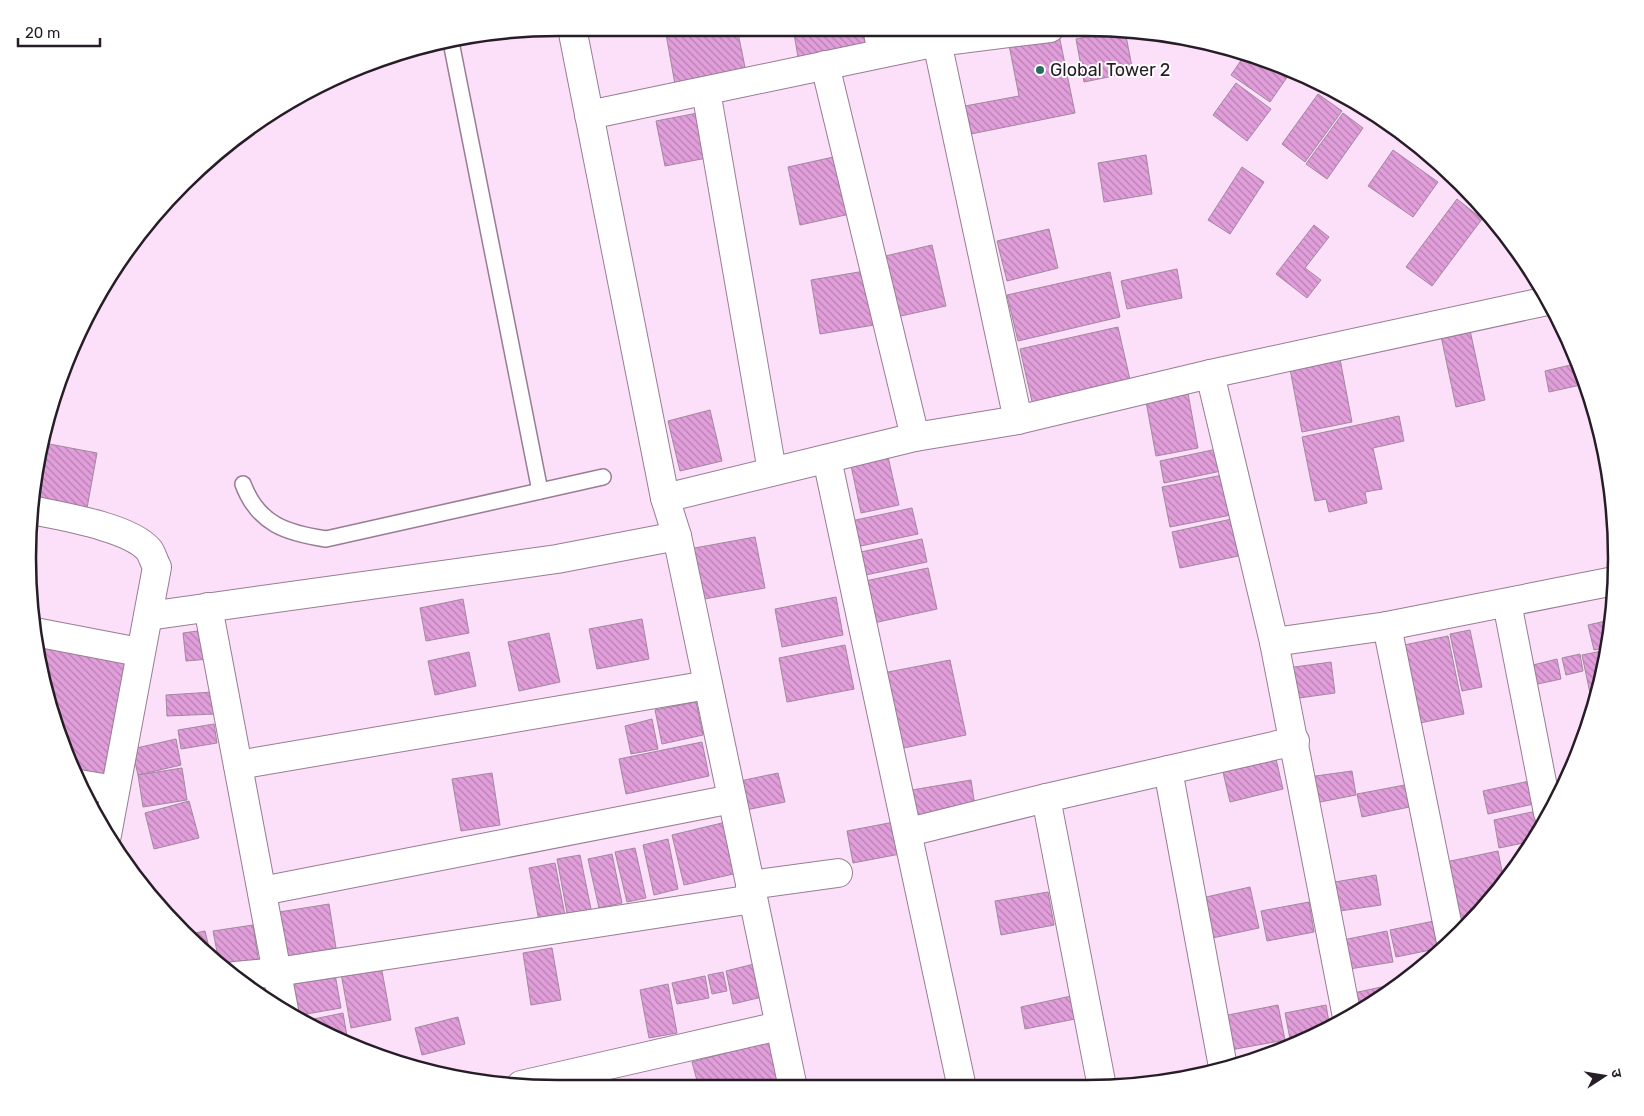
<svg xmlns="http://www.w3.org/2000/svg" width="1644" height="1116" font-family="Rubik,'Noto Sans Devanagari',sans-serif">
  <defs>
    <pattern id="building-back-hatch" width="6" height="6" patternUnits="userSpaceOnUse" patternTransform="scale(1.25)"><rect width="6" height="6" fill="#e19eda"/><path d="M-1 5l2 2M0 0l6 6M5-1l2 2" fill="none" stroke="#b680b1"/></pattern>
  </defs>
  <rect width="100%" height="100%" fill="#fcdff9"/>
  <g fill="url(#building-back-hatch)" stroke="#a2889f">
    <path d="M702,28h35l10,49 -71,13 -10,-56z"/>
    <path d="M793,28h74l3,15 -72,14z"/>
    <path d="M894,28h48l1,4 -46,9z"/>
    <path d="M1117,31h8l8,41 -49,10 -8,-43z"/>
    <path d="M1059,35l16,78 -104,21 -6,-28 54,-10 -10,-51z"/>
    <path d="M1244,56l46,17 -20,29 -39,-27z"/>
    <path d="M1236,83l35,26 -24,32 -34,-26z"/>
    <path d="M1318,94l24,17 -37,51 -23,-18z"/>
    <path d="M703,112l9,45 -47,9 -9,-45z"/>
    <path d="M1343,113l20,15 -36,51 -21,-15z"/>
    <path d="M1393,150l45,32 -25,35 -45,-31z"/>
    <path d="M1146,155l6,39 -48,8 -6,-39z"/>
    <path d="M838,156l12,58 -50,11 -12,-58z"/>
    <path d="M1242,167l22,15 -34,52 -22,-14z"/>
    <path d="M1457,199l25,20 -50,67 -26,-19z"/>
    <path d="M1314,225l15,12 -24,31 16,12 -14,18 -31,-24z"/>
    <path d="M1049,229l9,39 -51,13 -10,-40z"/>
    <path d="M932,245l14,61 -54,12 -15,-60z"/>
    <path d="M1177,269l5,29 -55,11 -6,-28z"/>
    <path d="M865,271l9,54 -54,9 -9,-54z"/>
    <path d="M1110,272l10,45 -102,24 -11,-46z"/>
    <path d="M1118,327l13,57 -98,22 -13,-57z"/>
    <path d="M1470,330l15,70 -29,7 -15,-71z"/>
    <path d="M1340,359l12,63 -50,10 -12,-63z"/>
    <path d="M1579,363l6,21 -36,8 -4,-21z"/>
    <path d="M1187,388l11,60 -42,8 -11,-60z"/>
    <path d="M710,410l12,51 -42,10 -12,-50z"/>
    <path d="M1399,416l5,25 -31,7 9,41 -17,3 2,11 -38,9 -3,-13 -11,2 -13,-64z"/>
    <path d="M44,443l53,10 -10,55 -56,-10z"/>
    <path d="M886,448l13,57 -38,8 -12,-57z"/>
    <path d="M1222,448l4,22 -62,13 -4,-22z"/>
    <path d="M1223,475l8,40 -61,12 -8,-40z"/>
    <path d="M912,508l6,26 -62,13 -5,-26z"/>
    <path d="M1241,517l7,37 -68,14 -8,-36z"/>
    <path d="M755,537l10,51 -66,12 -10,-51z"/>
    <path d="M922,539l5,23 -66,14 -5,-23z"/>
    <path d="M928,568l9,41 -68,15 -9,-42z"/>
    <path d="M836,597l7,38 -61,12 -7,-38z"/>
    <path d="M463,599l6,34 -43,8 -6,-33z"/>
    <path d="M642,619l7,40 -52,10 -8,-40z"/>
    <path d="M1610,620l-2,27 -14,3 -6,-25z"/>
    <path d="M205,630l4,29 -23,2 -3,-28z"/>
    <path d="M1470,630l12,57 -20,4 -12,-57z"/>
    <path d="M549,633l11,49 -41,9 -11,-49z"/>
    <path d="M1448,636l16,78 -49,10 -16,-78z"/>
    <path d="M36,642l90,17 -22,116 -30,-5 -36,-109z"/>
    <path d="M845,645l9,44 -67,13 -8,-44z"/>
    <path d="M1607,650l-1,12 -11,35 -4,1 -9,-43z"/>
    <path d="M469,652l7,34 -41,9 -7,-34z"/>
    <path d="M1580,654l3,17 -17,4 -4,-17z"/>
    <path d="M1557,659l4,20 -28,6 -4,-19z"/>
    <path d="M950,660l16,75 -67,14 -16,-76z"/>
    <path d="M1331,662l4,31 -43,6 -5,-31z"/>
    <path d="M213,692l2,22 -48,2 -1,-21z"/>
    <path d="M696,702l7,33 -41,9 -7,-34z"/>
    <path d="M652,719l6,30 -27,5 -6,-28z"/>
    <path d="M214,724l3,19 -36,6 -3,-19z"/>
    <path d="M176,739l5,26 -43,10 -6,-26z"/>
    <path d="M702,742l7,34 -83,18 -7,-35z"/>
    <path d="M1276,759l7,30 -53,13 -7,-30z"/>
    <path d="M182,768l5,32 -44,7 -5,-32z"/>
    <path d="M1352,771l4,24 -41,8 -7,-26z"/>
    <path d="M492,773l8,52 -39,6 -9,-52z"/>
    <path d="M778,773l7,29 -39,8 -6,-29z"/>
    <path d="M1539,779l4,23 -55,12 -5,-23z"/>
    <path d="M971,780l4,26 -65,11 -4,-26z"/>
    <path d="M1410,784l4,22 -52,11 -5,-23z"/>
    <path d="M83,795l24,4 -5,28z"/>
    <path d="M189,801l10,37 -45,11 -9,-36z"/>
    <path d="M1546,809l1,6 -14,26 -34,7 -5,-28z"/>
    <path d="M726,822l12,51 -54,12 -12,-50z"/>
    <path d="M894,822l6,32 -47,9 -6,-32z"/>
    <path d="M668,839l10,50 -24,6 -11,-50z"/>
    <path d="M635,848l11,50 -19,4 -12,-50z"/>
    <path d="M1498,851l6,30 -30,36 -21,4 -12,-58z"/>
    <path d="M612,854l10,49 -23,5 -11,-49z"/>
    <path d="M580,855l12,59 -24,4 -11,-59z"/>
    <path d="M555,863l10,52 -26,6 -10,-53z"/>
    <path d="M1376,875l5,30 -48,7 2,-30z"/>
    <path d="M1250,887l9,41 -56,12 -10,-40z"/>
    <path d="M1048,892l6,33 -53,10 -6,-34z"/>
    <path d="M1309,902l5,30 -47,9 -6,-30z"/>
    <path d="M329,904l7,44 -56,10 -7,-45z"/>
    <path d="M1439,920l6,27 -49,10 -6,-27z"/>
    <path d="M253,925l6,39 -32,5 -8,-7 -6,-31z"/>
    <path d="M205,931l6,25 -25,-21z"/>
    <path d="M1387,931l6,31 -50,8 -5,-29z"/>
    <path d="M552,948l9,52 -30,5 -8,-52z"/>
    <path d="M380,960l11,60 -40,8 -11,-60z"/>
    <path d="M754,964l8,33 -29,7 -7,-33z"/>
    <path d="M723,972l4,19 -15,3 -4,-19z"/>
    <path d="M335,974l6,34 -46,8 -9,-34z"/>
    <path d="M705,976l4,22 -32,6 -5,-21z"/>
    <path d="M668,984l9,49 -28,5 -9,-48z"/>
    <path d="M1395,984l1,3 -43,26 -4,-19z"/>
    <path d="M1071,996l4,23 -50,10 -4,-22z"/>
    <path d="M1278,1005l7,35 -60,11 -7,-34z"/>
    <path d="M1326,1005l4,23 -9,6 -30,10 -6,-31z"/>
    <path d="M343,1013l5,29 -3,1 -41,-22z"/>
    <path d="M458,1017l7,27 -43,11 -7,-27z"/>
    <path d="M771,1041l12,47h-84l-7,-26z"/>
    <path d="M1044,1082l1,6h-33z"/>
  </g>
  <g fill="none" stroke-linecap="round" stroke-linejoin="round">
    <defs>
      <g id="service">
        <path d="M451,42l89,449"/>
        <path d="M243,484c15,40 43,49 83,55l277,-62"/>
      </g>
      <g id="minor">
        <path d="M572,28l93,470 12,38 116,552"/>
        <path d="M877,28l5,25"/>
        <path d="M937,42l81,378"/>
        <path d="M825,65l90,372"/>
        <path d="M706,91l66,380"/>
        <path d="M589,115l348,-73 113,-14"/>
        <path d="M1210,374l64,268 73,375"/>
        <path d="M827,459l135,629"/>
        <path d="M665,498l250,-61 103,-17 192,-46 337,-73"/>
        <path d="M31,510c29,6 99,17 118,40 3,4 5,12 8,17l-50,268"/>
        <path d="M1507,603l41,210"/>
        <path d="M208,607l76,403"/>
        <path d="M148,616l409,-57 120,-23"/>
        <path d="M1387,626l64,316"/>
        <path d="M35,632l104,20"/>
        <path d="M1274,642l113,-16 227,-45"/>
        <path d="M238,765l470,-80"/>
        <path d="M1168,770l55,297"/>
        <path d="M79,784l36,6"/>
        <path d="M1046,798l56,289"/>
        <path d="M909,832l137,-34 249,-57"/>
        <path d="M750,885l88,-12"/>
        <path d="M262,891l470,-92"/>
        <path d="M235,976l42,-4 476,-73"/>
        <path d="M521,1085l258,-59"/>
      </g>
    </defs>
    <use href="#service" stroke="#977d94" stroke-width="18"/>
    <use href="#minor" stroke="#977d94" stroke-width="30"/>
    <use href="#service" stroke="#fff" stroke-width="15"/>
    <use href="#minor" stroke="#fff" stroke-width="28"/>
  </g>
  <circle fill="#276d61" stroke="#fff" stroke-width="2" cx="1040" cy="70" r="5"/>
  <g text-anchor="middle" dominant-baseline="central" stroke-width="4" stroke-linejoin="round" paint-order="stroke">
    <g font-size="18" fill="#271d26" stroke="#fff" text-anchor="start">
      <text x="1050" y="70">Global Tower 2</text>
    </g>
  </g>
  <path d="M0 0H1644V1116H0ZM558 36H1086A522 522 0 0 1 1608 558V558A522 522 0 0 1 1086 1080H558A522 522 0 0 1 36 558V558A522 522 0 0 1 558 36Z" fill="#fff" fill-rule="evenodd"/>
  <path fill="none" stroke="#271d26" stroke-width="2.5" d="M558 36H1086A522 522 0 0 1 1608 558V558A522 522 0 0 1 1086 1080H558A522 522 0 0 1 36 558V558A522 522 0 0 1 558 36Z"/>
  <g transform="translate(1604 1076) rotate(78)" stroke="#ffffff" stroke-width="4" paint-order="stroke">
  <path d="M0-4L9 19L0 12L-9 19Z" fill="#271d26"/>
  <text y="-8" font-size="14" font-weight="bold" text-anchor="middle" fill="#271d26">उ</text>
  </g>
  <path d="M18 38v8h82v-8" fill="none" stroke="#271d26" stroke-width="2.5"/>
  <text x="25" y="38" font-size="15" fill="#271d26" stroke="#ffffff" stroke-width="4" paint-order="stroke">20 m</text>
</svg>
